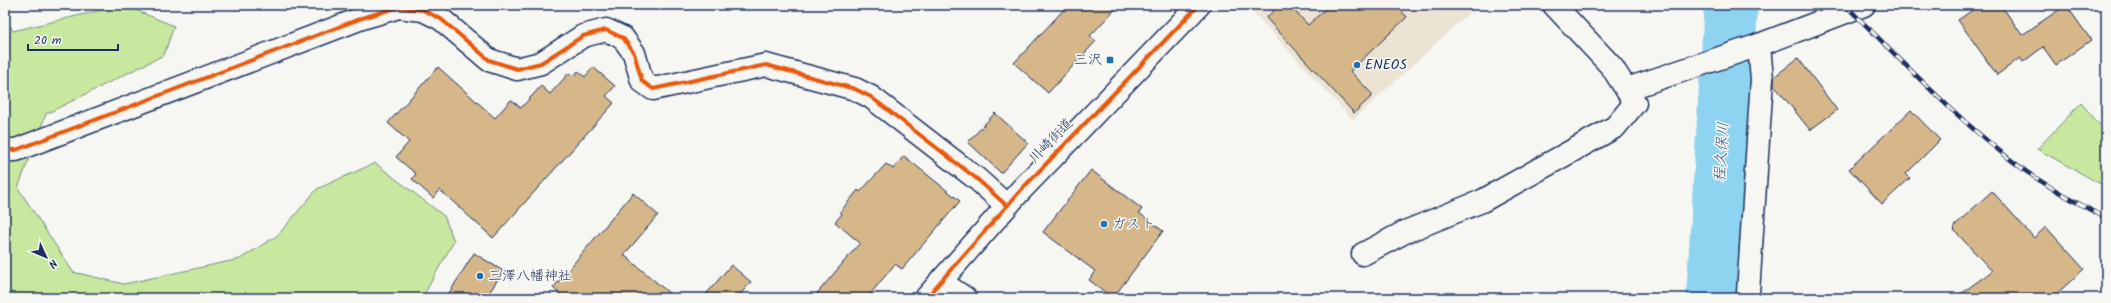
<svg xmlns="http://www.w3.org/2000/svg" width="2111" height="303" font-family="Kalam,'Klee One',sans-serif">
  <rect width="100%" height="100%" fill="#f6f6f2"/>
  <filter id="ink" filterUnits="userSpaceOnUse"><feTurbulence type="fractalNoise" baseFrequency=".025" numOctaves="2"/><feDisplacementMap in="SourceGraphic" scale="8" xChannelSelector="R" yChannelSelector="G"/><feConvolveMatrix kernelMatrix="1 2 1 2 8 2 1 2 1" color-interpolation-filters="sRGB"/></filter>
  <g filter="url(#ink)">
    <path fill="#ece3d3" d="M1251,5h220l3,3 -121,112 -102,-110z"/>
    <g fill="#c8e8a0" stroke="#728c7f">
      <path d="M123,5l51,21 -10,29 -118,59 -28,74 55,84 51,12 116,-25 38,-24 39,-46 58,-26 69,53 10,25 -32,57h-417v-281l8,14z"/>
      <path d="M2081,103l25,29v55l-69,-38z"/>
    </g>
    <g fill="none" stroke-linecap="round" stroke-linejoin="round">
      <path stroke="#8ed4f0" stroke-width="54" d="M1713,298l18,-293"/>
    </g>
    <g fill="#d6b78a" stroke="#1b2f5e">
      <path d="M1068,5h51l-29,31 6,5 -48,52 -34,-30z"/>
      <path d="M1280,5h9l19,20 22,-20h66l11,12 -57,54 23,24 -19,18 -88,-95z"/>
      <path d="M1980,5h21l21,30 44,-30 25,35 -35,25 -13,-18 -20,15 -3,-4 -23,17 -39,-55z"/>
      <path d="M1798,58l39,52 -27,20 -36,-45v-8z"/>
      <path d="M438,67l57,51 16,-18 10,8 20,-22 9,8 19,-21 5,3 4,-5 7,6 8,-10 22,19 -9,10 8,7 -121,135 -53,-48 -7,8 -21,-19 4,-5 -20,-17 13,-15 -21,-19z"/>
      <path d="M1911,110l29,30 -34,34 4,4 -28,26 -33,-35z"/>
      <path d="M995,113l33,30 -27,30 -33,-31z"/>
      <path d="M904,156l56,45 -58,68 -7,-5 -28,34h-54l47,-55 -25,-21 7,-8 -2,-2 18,-22 2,2 26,-28 7,5z"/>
      <path d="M1091,170l51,39 -3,4 24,18 -50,67 -24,-18 6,-9 -52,-39z"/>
      <path d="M1992,191l42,47 12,-11 38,42 -32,29h-97l37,-27 -38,-41 1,-1 -2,-2z"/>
      <path d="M633,193l25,22 -34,40 51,43h-110l-12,-10z"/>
      <path d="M474,253l29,18 -17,27h-40z"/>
      <path d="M731,265l20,17 -14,16h-34z"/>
    </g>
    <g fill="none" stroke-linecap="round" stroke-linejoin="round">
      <defs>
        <g id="minor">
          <path d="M1627,89l132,-44 105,-40"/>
          <path d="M5,150h11l346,-132 37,-11 24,3 18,9 48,41 28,9 24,-6 42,-27 23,-6 17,8 11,15 8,28 11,8 113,-24 89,24 16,8 106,82 29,26"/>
          <path d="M1363,254l42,-22 77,-31 133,-74 20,-24 -23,-36 -58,-62"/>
          <path d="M940,281l25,17"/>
          <path d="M1748,293l14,-214 -3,-34"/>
        </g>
        <path id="major" d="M926,298l95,-108 178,-185"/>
      </defs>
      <use href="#minor" stroke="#1b2f5e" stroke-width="25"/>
      <use href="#major" stroke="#1b2f5e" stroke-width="25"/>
      <use href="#minor" stroke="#f6f6f2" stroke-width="22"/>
      <use href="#major" stroke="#f6f6f2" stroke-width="22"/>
      <defs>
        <path id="rail" d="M1845,5c59,57 115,119 182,167 25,17 52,32 79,46"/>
      </defs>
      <use href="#rail" stroke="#1b2f5e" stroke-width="4.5"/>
      <use href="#rail" stroke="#f6f6f2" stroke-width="3" stroke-dasharray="9" stroke-linecap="butt"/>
      <defs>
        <g id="cycleway">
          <path d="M5,150h11l346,-132 37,-11 24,3 18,9 48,41 28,9 24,-6 42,-27 23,-6 17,8 11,15 8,28 11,8 113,-24 89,24 16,8 106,82 29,26"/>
          <path d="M926,298l95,-108 178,-185"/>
        </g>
      </defs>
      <use href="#cycleway" stroke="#f6f6f2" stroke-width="6"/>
      <use href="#cycleway" stroke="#e8590c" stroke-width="4"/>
    </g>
  </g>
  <g fill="#1f6fb2" stroke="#f6f6f2" stroke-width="1.5">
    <rect x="1106" y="56" width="8" height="8" rx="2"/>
    <circle cx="1357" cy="65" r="4"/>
    <circle cx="1104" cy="224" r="4"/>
    <circle cx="480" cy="276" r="4"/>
  </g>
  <g text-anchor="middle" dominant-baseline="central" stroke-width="3" stroke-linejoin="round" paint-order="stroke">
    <g font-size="14" fill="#1b2f5e" stroke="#f6f6f2" text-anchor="start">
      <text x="1102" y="60" text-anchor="end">三沢</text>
      <text x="1365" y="65">ENEOS</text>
      <text x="1112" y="224">ガスト</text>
      <text x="488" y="276">三澤八幡神社</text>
    </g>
    <g font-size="14" fill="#1b2f5e" stroke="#f6f6f2">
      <text transform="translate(1051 141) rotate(-46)">川崎街道</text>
    </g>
    <g font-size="15" font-style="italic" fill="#385882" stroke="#f6f6f2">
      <text transform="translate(1722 152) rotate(-86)">程久保川</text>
    </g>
  </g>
  <rect width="2111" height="303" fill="none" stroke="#f6f6f2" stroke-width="20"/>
  <rect x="10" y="10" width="2091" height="283" fill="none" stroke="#1b2f5e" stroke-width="1.5" filter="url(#ink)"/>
  <g transform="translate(46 257) rotate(134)" stroke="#f6f6f2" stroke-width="3" paint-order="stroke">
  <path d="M0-3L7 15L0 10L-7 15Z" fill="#1b2f5e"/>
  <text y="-6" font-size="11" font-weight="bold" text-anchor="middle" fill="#1b2f5e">N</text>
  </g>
  <path d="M28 44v6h90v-6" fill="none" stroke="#1b2f5e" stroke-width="2"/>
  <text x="34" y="44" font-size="12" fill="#1b2f5e" stroke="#f6f6f2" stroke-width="3" paint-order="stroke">20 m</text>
</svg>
